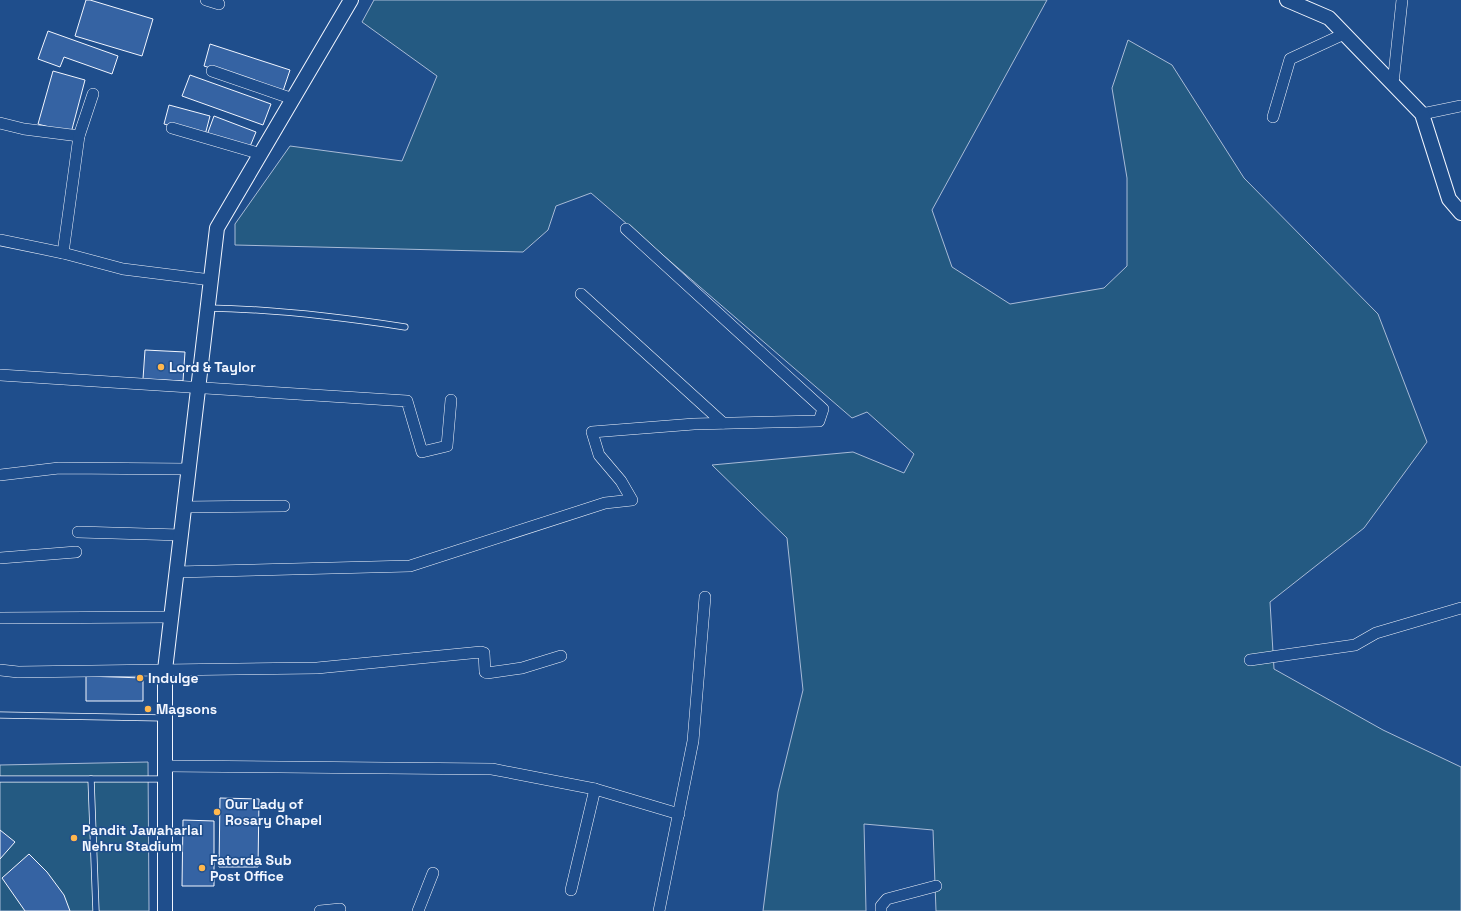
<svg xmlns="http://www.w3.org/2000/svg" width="1461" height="911" font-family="'Space Grotesk',sans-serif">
  <rect width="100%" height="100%" fill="#1f4e8c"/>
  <g fill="#245a82" stroke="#a8bbd7">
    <path d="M374,0h673l-115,210 20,57 58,37 94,-16 23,-22v-88l-15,-90 16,-48 44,25 72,113 134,136 49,128 -63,86 -94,74 4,67 109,61 78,37v144h-525l-3,-81 -69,-6 2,87h-103l15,-119 25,-102 -16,-152 -75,-73 141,-13 51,21 10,-19 -47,-42 -15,6 -261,-225 -35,13 -8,24 -25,22 -288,-7v-21l55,-78 112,15 35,-85 -75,-54z"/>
    <path d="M148,762l1,149h-149v-146z"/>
  </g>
  <g fill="#3563a3" stroke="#f2f6ff">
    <path d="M86,0h4l63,19 -11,37 -67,-20z"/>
    <path d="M48,31l70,25 -6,18 -48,-17 -4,10 -22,-8z"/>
    <path d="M210,44l80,26 -7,21 -79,-25z"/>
    <path d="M53,71l32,9 -14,53 -33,-9z"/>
    <path d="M190,75l81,29 -8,21 -81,-29z"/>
    <path d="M169,105l41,11 -5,19 -41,-11z"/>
    <path d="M214,116l42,16 -7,17 -42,-14z"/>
    <path d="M145,350l40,2 -2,29 -40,-2z"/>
    <path d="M86,676l57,2v23h-57z"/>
    <path d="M220,798l39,1 -1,68h-39z"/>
    <path d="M183,820l31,1v65h-32z"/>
    <path d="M0,830l15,12 -15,17z"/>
    <path d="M29,854l18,18 17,23 6,16h-45l-23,-33z"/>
  </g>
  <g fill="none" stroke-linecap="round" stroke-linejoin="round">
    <defs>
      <g id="service">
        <path d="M208,308c66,1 132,9 197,19"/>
        <path d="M0,715l164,3"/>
        <path d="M0,779h165"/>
        <path d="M91,779l5,132"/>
      </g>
      <g id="minor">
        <path d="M206,0l13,4"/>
        <path d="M212,71l81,28"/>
        <path d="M1393,84l9,-84"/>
        <path d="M1422,114l39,-8"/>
        <path d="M1273,117l17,-58 54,-25"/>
        <path d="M0,123l24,6 55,7"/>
        <path d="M172,128l89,26"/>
        <path d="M0,240l63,13 60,16 88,11"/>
        <path d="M63,253l16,-117 14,-42"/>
        <path d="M581,294l142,129"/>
        <path d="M0,375l407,26 15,51 25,-6 4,-46"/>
        <path d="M0,475l59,-7 130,1"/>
        <path d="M184,507l100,-1"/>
        <path d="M78,532l103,3"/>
        <path d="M0,558l76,-6"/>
        <path d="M176,572l234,-6 195,-63 27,-3 -11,-19 -22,-26 -7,-23 102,-8 125,-3 4,-12 -197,-180"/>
        <path d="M0,618l171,-1"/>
        <path d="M1250,660l105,-15 21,-12 85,-25"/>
        <path d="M0,670l18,2 299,-4 164,-16 3,1 1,19 2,1 35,-5 39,-12"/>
        <path d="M165,766l327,3 103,20 84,25"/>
        <path d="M571,890l24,-101"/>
        <path d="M320,911l20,-2"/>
        <path d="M418,911l15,-38"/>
        <path d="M659,911l34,-170 12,-144"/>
        <path d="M881,911v-5l6,-7 49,-13"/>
      </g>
      <g id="tertiary">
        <path d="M1287,0l42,18 93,96 27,85 12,14"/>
        <path d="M165,911v-241l52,-442 134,-228"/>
      </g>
    </defs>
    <use href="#service" stroke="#f2f6ff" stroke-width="7"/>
    <use href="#minor" stroke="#f2f6ff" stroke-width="12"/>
    <use href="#tertiary" stroke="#f2f6ff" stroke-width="16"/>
    <use href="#service" stroke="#1f4e8c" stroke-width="5.5"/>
    <use href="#minor" stroke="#1f4e8c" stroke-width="11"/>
    <use href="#tertiary" stroke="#1f4e8c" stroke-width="14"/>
  </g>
  <g fill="#ffb74d" stroke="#1f4e8c" stroke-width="1.5">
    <circle cx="161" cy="367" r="4"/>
    <circle cx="140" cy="678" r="4"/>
    <circle cx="148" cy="709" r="4"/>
    <circle cx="217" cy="812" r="4"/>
    <circle cx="74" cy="838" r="4"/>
    <circle cx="202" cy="868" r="4"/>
  </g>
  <g text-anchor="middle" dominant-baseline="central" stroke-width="3" stroke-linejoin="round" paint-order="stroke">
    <g font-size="14" font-weight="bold" fill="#f2f6ff" stroke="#1f4e8c" text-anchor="start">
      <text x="169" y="367">Lord &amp; Taylor</text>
      <text x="148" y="678">Indulge</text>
      <text x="156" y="709">Magsons</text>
      <text x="225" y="804">Our Lady of<tspan x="225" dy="16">Rosary Chapel</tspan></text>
      <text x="82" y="830">Pandit Jawaharlal<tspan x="82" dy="16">Nehru Stadium</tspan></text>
      <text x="210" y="860">Fatorda Sub<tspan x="210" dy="16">Post Office</tspan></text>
    </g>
  </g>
</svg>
